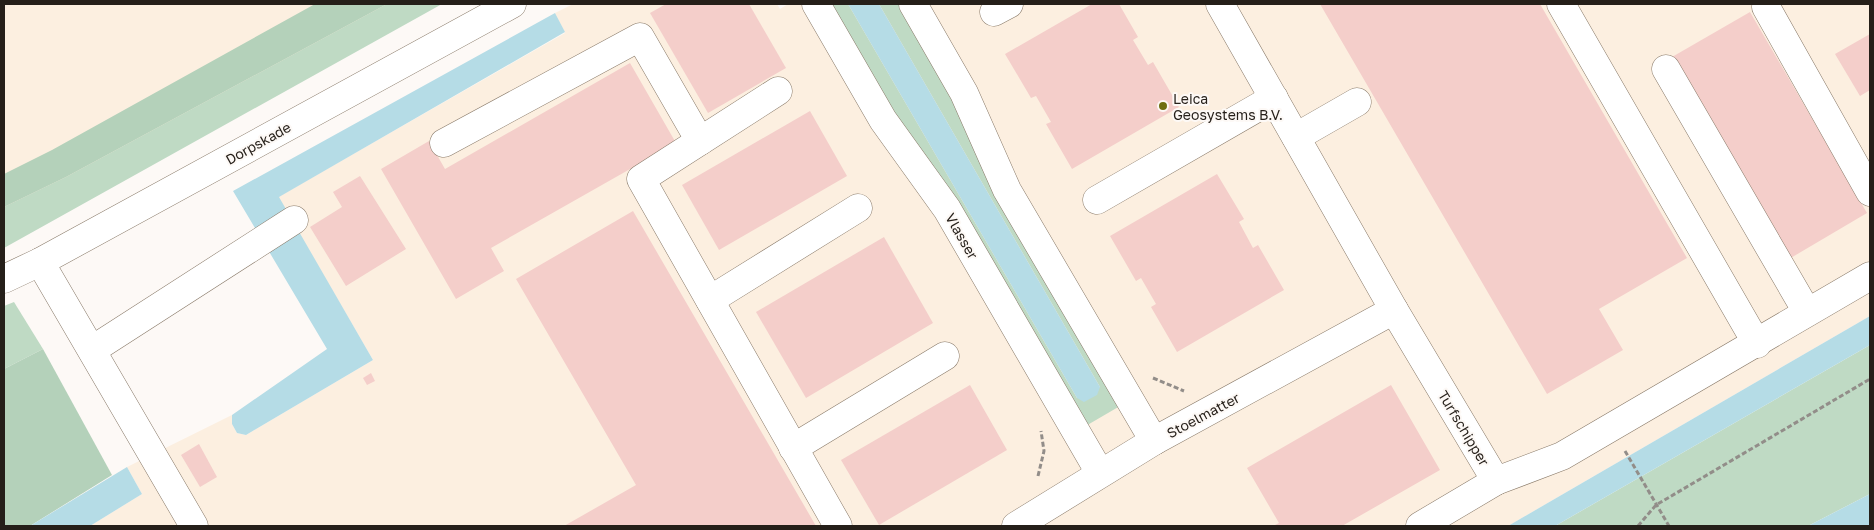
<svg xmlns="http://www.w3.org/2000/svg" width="1874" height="530" font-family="'Golos Text',sans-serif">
  <rect width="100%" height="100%" fill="#fdf9f6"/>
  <g fill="#fcefe0">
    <path d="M4,4h387l-387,211z"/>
    <path d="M573,4h204l3,5 8,-5h1082v312l-362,210h-1418l52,-32 -15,-27 105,-52v9l5,9 9,2 127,-75 -95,-163 287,-164 -10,-20z"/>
  </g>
  <g fill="#bfdac4">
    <path d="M387,4h55l-438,244v-41l62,-30z"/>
    <path d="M827,4h21l229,394 23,-11 -221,-383h22l219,402 -36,21z"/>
    <path d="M14,302l29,47 -39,20v-63z"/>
    <path d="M1870,345v149l-62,32h-253z"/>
  </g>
  <g fill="#b4d1ba">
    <path d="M315,4h72l-321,173 -62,30v-33l48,-24z"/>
    <path d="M43,349l69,126 -82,51h-26v-157z"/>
  </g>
  <g fill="#b5dce6">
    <path d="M848,4h31l221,383 -3,8 -13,7 -7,-4z"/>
    <path d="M555,13l10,19 -286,165 94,163 -127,75 -9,-2 -5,-9v-9l95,-66 -94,-158z"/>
    <path d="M1870,316v29l-315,181h-47z"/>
    <path d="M127,467l15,27 -52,32h-60z"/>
    <path d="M1870,494v32h-62z"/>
  </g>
  <g fill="#f4ceca">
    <path d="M666,4h83l37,64 -78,45 -58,-100z"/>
    <path d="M1092,4h27l19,33 -5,3 15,25 5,-3 26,45 -107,62 -26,-45 5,-2 -15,-26 -5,2 -26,-44z"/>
    <path d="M1320,4h220l147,254 -88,51 24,41 -76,44z"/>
    <path d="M1750,12l117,201 -78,46 -117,-202z"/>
    <path d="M1870,34v56l-10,6 -25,-42z"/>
    <path d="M630,63l46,80 -185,105 13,23 -48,28 -75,-130 48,-28 16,28z"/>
    <path d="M810,111l37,65 -128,74 -37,-65z"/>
    <path d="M1217,174l27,45 -5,3 14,26 5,-3 26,45 -107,62 -26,-45 5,-3 -15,-26 -5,3 -26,-45z"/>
    <path d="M360,176l46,73 -60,37 -36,-59 32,-20 -9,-15z"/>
    <path d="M633,211l183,315h-252l72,-41 -120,-206z"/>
    <path d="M884,237l49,86 -127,75 -50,-86z"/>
    <path d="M371,373l4,8 -8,4 -4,-7z"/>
    <path d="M970,385l37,65 -128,75 -38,-65z"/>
    <path d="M1391,385l49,85 -98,56h-69l6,-3 -32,-55z"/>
    <path d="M199,444l18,33 -17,10 -19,-32z"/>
  </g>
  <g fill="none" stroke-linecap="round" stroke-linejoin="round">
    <defs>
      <g id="minor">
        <path d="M816,4l67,116 64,89 153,264"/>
        <path d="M913,4l51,89 43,97 147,251"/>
        <path d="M1220,4l174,306 102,171 66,-25 308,-180"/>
        <path d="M1561,4l196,340"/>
        <path d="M1766,7l104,185"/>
        <path d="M994,12l15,-8"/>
        <path d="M1666,69l141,243"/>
        <path d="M778,91l-137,88 197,347"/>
        <path d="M1296,137l61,-35"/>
        <path d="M444,143l196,-106 60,104"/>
        <path d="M1097,200l177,-102"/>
        <path d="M40,262l154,264"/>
        <path d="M4,279l36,-17 472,-258"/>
        <path d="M710,300l148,-92"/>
        <path d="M92,350l202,-130"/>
        <path d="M793,448l152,-92"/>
        <path d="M1016,526l138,-85 240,-131"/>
        <path d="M1420,526l76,-45"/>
      </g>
    </defs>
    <use href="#minor" stroke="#897a69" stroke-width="29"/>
    <g stroke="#928d89" stroke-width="3" stroke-dasharray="5 2.5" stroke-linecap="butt">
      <path d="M1153,378l31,13"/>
      <path d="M1625,451l44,75"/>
      <path d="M1038,476l6,-25 -3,-20"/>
      <path d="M1638,526l18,-21 214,-126"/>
    </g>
    <use href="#minor" stroke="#fff" stroke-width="28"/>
  </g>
  <circle fill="#6e6e11" stroke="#fdf9f6" stroke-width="2" cx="1163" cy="106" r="5"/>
  <g text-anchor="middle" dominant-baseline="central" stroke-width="4" stroke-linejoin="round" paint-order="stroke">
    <g font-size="14" fill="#251f19" stroke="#fdf9f6" text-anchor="start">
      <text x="1173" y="98">Leica<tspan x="1173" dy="16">Geosystems B.V.</tspan></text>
    </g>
    <g font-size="14" fill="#251f19" stroke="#fdf9f6">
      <text transform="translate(258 143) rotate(-29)">Dorpskade</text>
      <text transform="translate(962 236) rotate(60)">Vlasser</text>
      <text transform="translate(1203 415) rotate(-28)">Stoelmatter</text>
      <text transform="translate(1464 428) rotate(59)">Turfschipper</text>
    </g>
  </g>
  <rect width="1874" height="530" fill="none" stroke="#251f19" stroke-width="10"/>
</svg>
